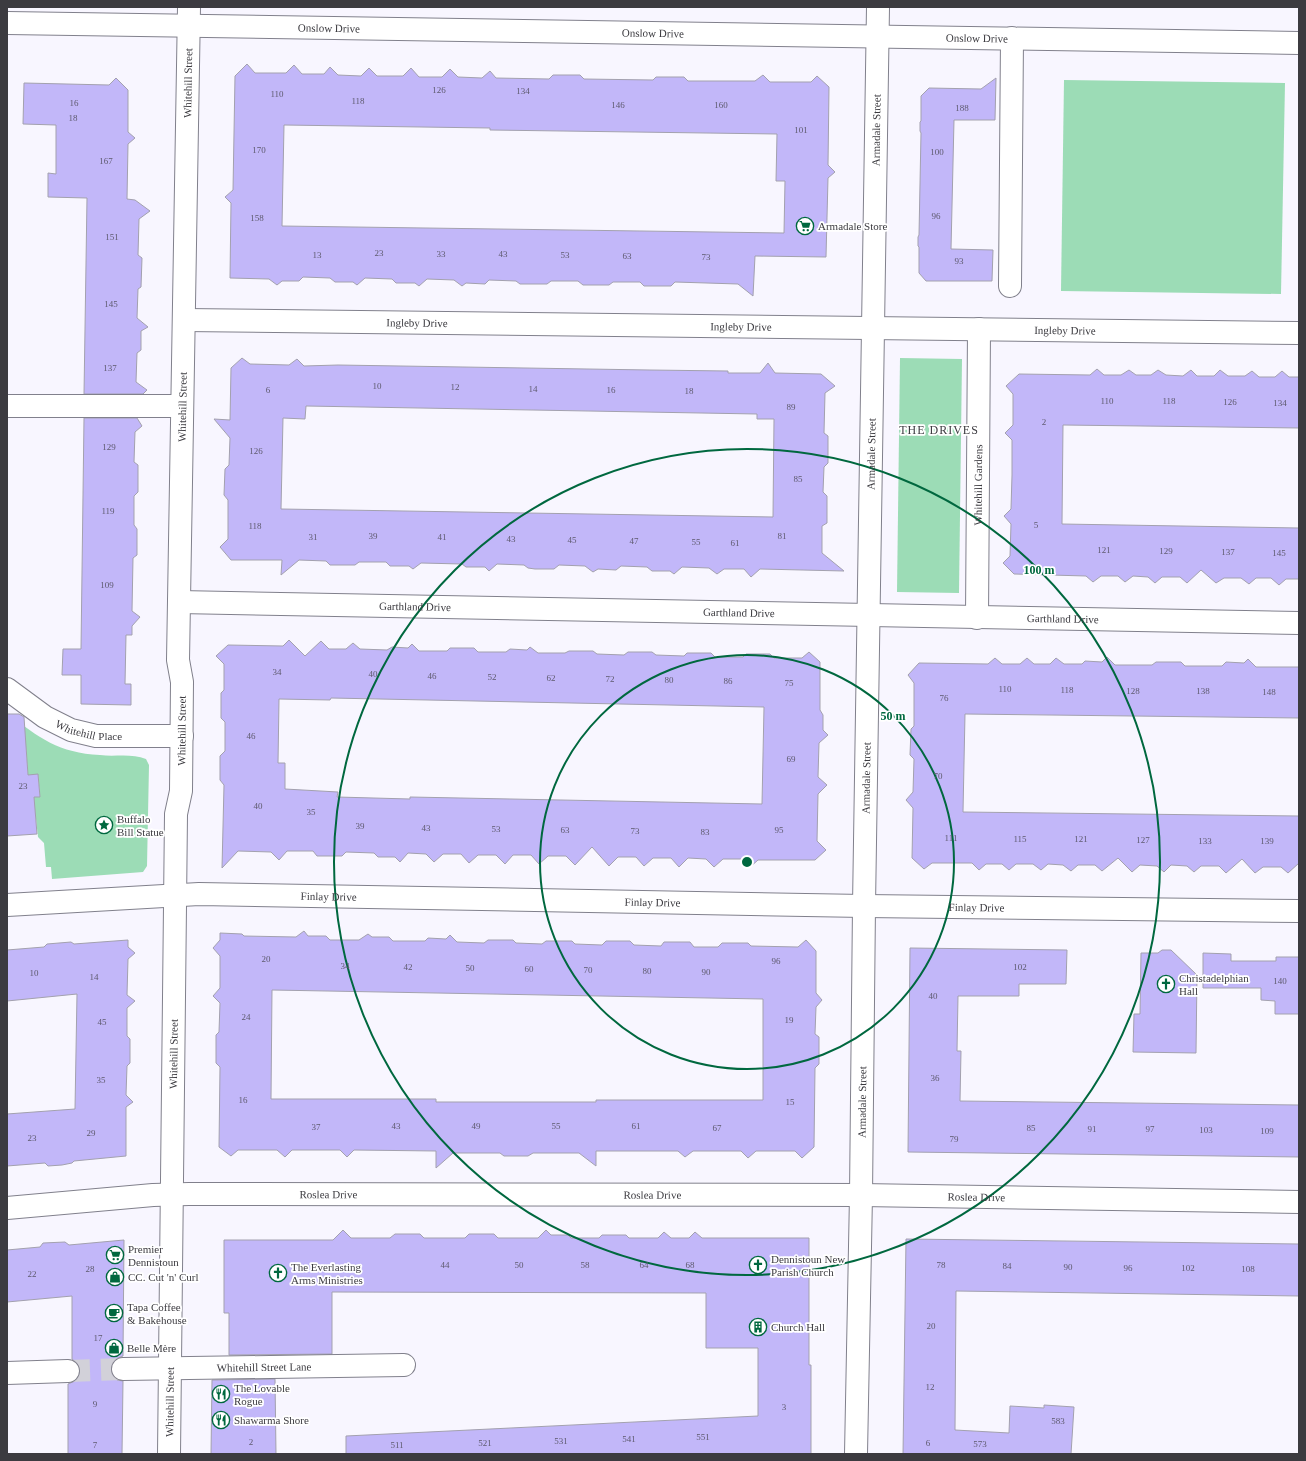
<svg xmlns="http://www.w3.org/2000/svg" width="1306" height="1461" font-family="'Times New Roman',serif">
  <rect width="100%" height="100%" fill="#f8f6ff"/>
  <g fill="#9cdcb6">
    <path d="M1064,80l221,3 -4,211 -220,-3z"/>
    <path d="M900,358l62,1 -3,234 -62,-1z"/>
    <path d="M7,713c32,25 52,40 93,42 15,2 32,-2 46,4l3,6 -2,101 -4,6 -91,7 -1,-12h-5l-2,-24 -6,-6 -2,-18 -5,-22 9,-1 -2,-21h-10l-2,-26 -13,2 -6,-12z"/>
  </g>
  <g fill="#c2b7f9" stroke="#a3a1ae" fill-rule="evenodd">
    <path d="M247,64l8,9h31l8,-8 8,9h22l6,-7 8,8 23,1 8,-8 8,8h26l8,-8 8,9h23l8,-8 8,8 24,1 8,-7 6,7 53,1 4,-4h27l4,4 69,1 3,-3h28l4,4h67l8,-6 7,7h41l6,-6 12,11 -1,78 7,7 -7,6 -2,79 -71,-1 -2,40 -15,-12 -63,-2 -4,4h-27l-4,-4h-27l-4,3h-26l-5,-4h-27l-4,3h-27l-4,-3 -27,-1 -4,4 -19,-1 -4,3 -8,-6 -27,-1 -8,7 -4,-3h-19l-4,-4 -27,-1 -8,7 -4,-3h-18l-5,-4 -27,-1 -4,4h-17l-5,4 -8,-6 -39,-1 1,-75 -6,-6 8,-7 2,-114zM284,125l206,3v2l287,4 -1,47h9l-1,52 -502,-7z"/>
    <path d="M116,78l12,12v42l7,6 -7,6 -1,55 8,1 15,11 -11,8 -1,36 4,3 -1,29 -3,2 -1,29 11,9 -7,4v19l-4,3 -1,29 11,8 -4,4h-59l3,-196 -39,-1v-24l8,1v-49l-33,-1 1,-41 85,2z"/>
    <path d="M996,78l-1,42h-41l-3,129 42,1 -1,31h-66l-7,-8v-26l-1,-1v-9l1,-2 2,-102 -1,-2v-9l1,-1v-25l8,-8 52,1z"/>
    <path d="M242,358l8,6 39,1 8,-6 7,7 34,-1 312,5 78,1v2h32l8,-10 7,10 46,1 14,12 -10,7 -1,40 4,3v27l-4,4 -1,25 4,4v27l-5,3v27l22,18 -84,-2 -9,8 -7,-8h-20l-7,5 -8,-6 -27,-1 -8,7 -4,-3h-18l-5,-4 -26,-1 -5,4 -18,-1 -5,3 -8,-6 -26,-1 -5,4h-19l-7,-1 -4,-3 -27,-1 -8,7 -4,-4h-19l-4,-3 -41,-1 -8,6 -4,-3h-19l-4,-4h-27l-4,3h-25l-4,-4 -27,-1 -18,15 1,-15h-51l-11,-13 8,-8v-39l-4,-5 1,-26 4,-4 1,-27 -16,-19 16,1 1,-52zM306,406l451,8v5h17l-1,98 -492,-8 2,-91 22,1z"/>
    <path d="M1097,369l7,6h17l8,-5 7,5h15l7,-5 8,5 17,1 8,-6 6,6h17l6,-6 8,6h17l7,-5 7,6h16l7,-6 7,6h10v51l-236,-3 -1,99 237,4v51h-13l-7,6 -8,-7h-15l-7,6 -8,-6h-17l-8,5 -15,-13 -14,13 -7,-6h-18l-7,6 -7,-6 -15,-1 -8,6 -7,-6h-17l-8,6 -7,-6 -72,-2 -11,-11 7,-7 1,-32 -7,-8 7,-7 1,-34v-35l-7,-7 8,-8v-31l-7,-8 13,-12 71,1z"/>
    <path d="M84,418h53l5,8 -7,6 -1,30 4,3v27l-4,4v29l3,4v26l-4,3 -1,53 8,6 -8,9v9h-6l-1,49h6v21l-50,-1v-29h-19l1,-26h18z"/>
    <path d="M289,640l16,16 16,-15 8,8h17l7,-6 7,6 27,1 5,-3 16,1 4,-4 7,7h28l3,-3h24l4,4h28l4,-3 17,1 3,-3 8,6h27l4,-2h24l4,3 27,1 4,-3h24l4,3 28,1 3,-3h24l4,4h28l3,-3h24l4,4h28l7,-6 11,10v48l3,5v15l5,5 -9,8 -1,34 9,8 -9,9 -1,47 9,9 -11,10h-57l-9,8 -8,-9h-18l-9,8 -8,-8 -18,-1 -9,9 -8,-9h-18l-9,8 -8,-9h-18l-9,9 -17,-19 -17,18 -9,-9h-18l-9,8 -8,-9h-18l-8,9 -9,-9h-18l-9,8 -8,-9h-18l-9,8 -8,-8 -18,-1 -8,9 -5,-5h-17l-4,-4 -28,-1 -4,4h-25l-4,-5h-26l-8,9 -8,-8 -33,-1 -16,17 2,-83 -4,-5v-24l5,-5v-29l-4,-4v-25l3,-3v-26l-8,-8 12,-11 55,1zM331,698l433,9 -2,97 -352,-7v2l-73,-2 1,-5 -53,-3v-26h-7l1,-64 51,1z"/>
    <path d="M1107,657l8,8h37l4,-3h25l4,4h37l4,-4 18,1 4,-4 8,8h43v51l-334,-4 -2,98 336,4v47l-11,10 -7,-6h-18l-8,6 -13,-14 -16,14 -7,-7h-18l-7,6 -7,-6 -16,-1 -7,7 -7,-6 -17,-1 -8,7 -14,-14 -16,13 -7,-6h-17l-7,6 -8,-6 -15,-1 -7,6 -8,-6h-17l-7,6 -7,-6h-16l-7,6 -7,-7h-40l-8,6 -12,-11 1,-50 -7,-8 7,-8 1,-33 -4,-4 1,-26 3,-3v-43l-6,-8 11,-12 69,1 7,-6 7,6h18l7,-6 7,6h16l6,-6 8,6h18l3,-3 17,1z"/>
    <path d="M7,714h12l5,3 4,58 10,-1 2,23h-6l3,37 -30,2z"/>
    <path d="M304,931l4,5h18l4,4h29l9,-6 4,3h17l4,4h32l3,-3 18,1 4,-4 7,7 27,1 4,-3h25l3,3 26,1 4,-3h26l3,3 27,1 4,-4h24l4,4 27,1 3,-4h26l4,5h24l4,-4h26l3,3 47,1 8,-7 10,11v42l6,7 -6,7 -1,27 4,3v27l-4,4 -1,79 -12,11 -7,-7h-39l-8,7 -7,-7h-48l-8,6 -7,-6h-82v15l-17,-13h-46l-5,3h-24l-4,-3h-47l-17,15v-17l-82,-1 -7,7 -7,-7h-48l-7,7 -8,-7h-39l-7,6 -12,-9 1,-80 -4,-4v-28l3,-3 1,-29 -7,-7 7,-8v-32l-7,-8 7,-8v-7l22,1 2,2 52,1zM272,990l491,9v101h-167v2h-160v-3h-165z"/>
    <path d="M128,940v7l7,6 -7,6 -1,36 8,6 -8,7v28l3,3v24l-3,3 -1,29 7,7 -7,5v49l-52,5 -2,2 -10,2 -14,1 -3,-3 -38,3v-52l68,-5 2,-115 -70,7v-51l37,-3 3,-3 24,-2 3,2z"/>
    <path d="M910,948l157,2 -1,34h-47v12h-61l-1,55h4l-1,50 339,4v52l-391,-5z"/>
    <path d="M1162,950h9l26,25 -1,78 -63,-1 1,-38h6l1,-61h17z"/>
    <path d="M1203,953l28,1v7h45v-4h23v57h-24v-13l-14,-1v-12h-58z"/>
    <path d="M343,1230l8,8h39l5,-4h25l4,4h41l4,-4h25l4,4h40l8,-8 5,5h17l3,3h28l3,-3h24l3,3h29l6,-6 7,6h18l6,-6 7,6h107v127h2v89h-465v-18l412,-20v-68h-52v-55l-374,-1v62l-103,1v-42h-5v-73h109z"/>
    <path d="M906,1239l393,5v52l-343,-5 -1,139 54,3 1,-27 34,2v-3l30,2 -3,47h-168z"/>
    <path d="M124,1240l-1,116 -7,3 -4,4 -1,6 2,7 4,4 6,1 -1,73h-54v-70l7,-3 4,-4 1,-6 -2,-7 -6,-5v-63l-65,6v-52l33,-3 3,-4 22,-1 4,3z"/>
    <path d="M275,1379l1,75h-65l1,-74z"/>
  </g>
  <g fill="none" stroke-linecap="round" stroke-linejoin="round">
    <path stroke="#d2d1d9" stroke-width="22" stroke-dasharray="22 11" stroke-linecap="butt" d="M68,1371l55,-2"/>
    <defs>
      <g id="minor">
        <path id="s1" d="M7,23l1292,20"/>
        <path d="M1010,286l2,-248"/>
        <path id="s2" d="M184,320l1115,13"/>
        <path d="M7,406h175"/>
        <path id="s3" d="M179,602l1120,21"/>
        <path id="s4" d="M977,618l2,-289"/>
        <path id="s5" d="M7,689l38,28 26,13 25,6h86"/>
        <path id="s6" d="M7,905l192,-11 665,12 435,5"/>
        <path id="s7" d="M7,1208l146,-13 36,-1 672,1 438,7"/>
        <path id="s8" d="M123,1369l281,-4"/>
        <path d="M7,1373l61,-2"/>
        <path id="s9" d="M169,1454l7,-640 5,-23 1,-109 -4,-22 11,-653"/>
        <path id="s10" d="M856,1454l5,-259 3,-289 14,-899"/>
      </g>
    </defs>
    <use href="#minor" stroke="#81808c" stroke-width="24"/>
    <use href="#minor" stroke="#fff" stroke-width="22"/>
  </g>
  <g fill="none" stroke="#00683f" stroke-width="2">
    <circle cx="747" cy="862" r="207"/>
    <circle cx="747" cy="862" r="413"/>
  </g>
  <defs>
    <symbol id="supermarket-ring" viewBox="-11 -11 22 22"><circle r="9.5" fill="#fff" stroke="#00683f" stroke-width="1.5"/><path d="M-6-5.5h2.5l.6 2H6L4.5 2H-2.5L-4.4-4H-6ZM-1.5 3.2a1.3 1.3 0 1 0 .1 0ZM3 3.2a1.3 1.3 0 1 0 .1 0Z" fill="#00683f"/></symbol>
    <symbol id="sight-ring" viewBox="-11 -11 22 22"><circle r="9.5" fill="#fff" stroke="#00683f" stroke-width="1.5"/><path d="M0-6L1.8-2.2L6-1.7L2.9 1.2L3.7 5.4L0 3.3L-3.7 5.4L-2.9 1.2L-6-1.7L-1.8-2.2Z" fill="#00683f"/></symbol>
    <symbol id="church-ring" viewBox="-11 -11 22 22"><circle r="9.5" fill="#fff" stroke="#00683f" stroke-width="1.5"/><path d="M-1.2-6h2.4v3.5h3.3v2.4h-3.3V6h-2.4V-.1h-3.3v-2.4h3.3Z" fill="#00683f"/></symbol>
    <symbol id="shop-ring" viewBox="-11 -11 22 22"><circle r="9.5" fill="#fff" stroke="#00683f" stroke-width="1.5"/><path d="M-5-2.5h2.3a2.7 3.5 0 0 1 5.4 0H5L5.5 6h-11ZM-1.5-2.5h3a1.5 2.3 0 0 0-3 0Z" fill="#00683f"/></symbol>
    <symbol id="cafe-ring" viewBox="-11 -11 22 22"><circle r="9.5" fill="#fff" stroke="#00683f" stroke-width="1.5"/><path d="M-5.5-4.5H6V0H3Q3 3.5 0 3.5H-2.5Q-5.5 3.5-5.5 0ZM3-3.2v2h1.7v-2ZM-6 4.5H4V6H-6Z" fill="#00683f"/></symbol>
    <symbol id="building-ring" viewBox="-11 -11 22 22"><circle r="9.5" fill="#fff" stroke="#00683f" stroke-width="1.5"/><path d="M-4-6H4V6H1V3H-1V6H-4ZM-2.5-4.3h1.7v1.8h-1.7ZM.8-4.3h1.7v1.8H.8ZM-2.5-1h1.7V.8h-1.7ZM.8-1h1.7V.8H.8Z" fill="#00683f"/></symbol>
    <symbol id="restaurant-ring" viewBox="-11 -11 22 22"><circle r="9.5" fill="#fff" stroke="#00683f" stroke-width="1.5"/><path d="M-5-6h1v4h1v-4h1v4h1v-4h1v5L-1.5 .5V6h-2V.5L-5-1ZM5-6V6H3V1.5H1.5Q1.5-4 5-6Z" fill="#00683f"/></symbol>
  </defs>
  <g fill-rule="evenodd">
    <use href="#supermarket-ring" x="795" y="216" width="20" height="20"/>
    <use href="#sight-ring" x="94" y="815" width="20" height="20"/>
    <use href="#church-ring" x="1156" y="974" width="20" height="20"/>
    <use href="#supermarket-ring" x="105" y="1245" width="20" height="20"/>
    <use href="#church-ring" x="748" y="1255" width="20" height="20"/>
    <use href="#church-ring" x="268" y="1263" width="20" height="20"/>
    <use href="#shop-ring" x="105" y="1267" width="20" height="20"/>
    <use href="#cafe-ring" x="104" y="1303" width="20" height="20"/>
    <use href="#building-ring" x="748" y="1317" width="20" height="20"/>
    <use href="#shop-ring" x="104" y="1338" width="20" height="20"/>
    <use href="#restaurant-ring" x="211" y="1384" width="20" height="20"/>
    <use href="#restaurant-ring" x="211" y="1410" width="20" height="20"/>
  </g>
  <g text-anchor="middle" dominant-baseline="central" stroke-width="3.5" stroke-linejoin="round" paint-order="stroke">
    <g font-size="9" fill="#5e5a6e">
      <text x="439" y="90">126</text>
      <text x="523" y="91">134</text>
      <text x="277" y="94">110</text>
      <text x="358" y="101">118</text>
      <text x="74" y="103">16</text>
      <text x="618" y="105">146</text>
      <text x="721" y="105">160</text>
      <text x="962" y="108">188</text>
      <text x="73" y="118">18</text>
      <text x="801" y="130">101</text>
      <text x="259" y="150">170</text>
      <text x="937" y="152">100</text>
      <text x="106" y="161">167</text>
      <text x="936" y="216">96</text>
      <text x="257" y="218">158</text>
      <text x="112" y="237">151</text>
      <text x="379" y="253">23</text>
      <text x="441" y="254">33</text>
      <text x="503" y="254">43</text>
      <text x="317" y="255">13</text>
      <text x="565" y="255">53</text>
      <text x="627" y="256">63</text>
      <text x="706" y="257">73</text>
      <text x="959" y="261">93</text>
      <text x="111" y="304">145</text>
      <text x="110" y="368">137</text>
      <text x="377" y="386">10</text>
      <text x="455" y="387">12</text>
      <text x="533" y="389">14</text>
      <text x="268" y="390">6</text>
      <text x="611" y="390">16</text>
      <text x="689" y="391">18</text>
      <text x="1107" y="401">110</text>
      <text x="1169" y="401">118</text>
      <text x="1230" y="402">126</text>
      <text x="1280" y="403">134</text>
      <text x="791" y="407">89</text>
      <text x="1044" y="422">2</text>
      <text x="109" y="447">129</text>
      <text x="256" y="451">126</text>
      <text x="798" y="479">85</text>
      <text x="108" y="511">119</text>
      <text x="1036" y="525">5</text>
      <text x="255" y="526">118</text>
      <text x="373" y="536">39</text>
      <text x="782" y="536">81</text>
      <text x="313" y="537">31</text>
      <text x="442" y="537">41</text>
      <text x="511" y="539">43</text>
      <text x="572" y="540">45</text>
      <text x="634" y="541">47</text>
      <text x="696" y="542">55</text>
      <text x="735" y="543">61</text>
      <text x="1104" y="550">121</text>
      <text x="1166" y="551">129</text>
      <text x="1228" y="552">137</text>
      <text x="1279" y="553">145</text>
      <text x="107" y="585">109</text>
      <text x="277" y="672">34</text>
      <text x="373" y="674">40</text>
      <text x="432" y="676">46</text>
      <text x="492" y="677">52</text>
      <text x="551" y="678">62</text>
      <text x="610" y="679">72</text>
      <text x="669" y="680">80</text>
      <text x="728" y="681">86</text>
      <text x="789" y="683">75</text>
      <text x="1005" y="689">110</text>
      <text x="1067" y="690">118</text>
      <text x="1133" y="691">128</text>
      <text x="1203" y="691">138</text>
      <text x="1269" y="692">148</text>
      <text x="944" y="698">76</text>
      <text x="251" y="736">46</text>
      <text x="791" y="759">69</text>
      <text x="938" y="776">70</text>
      <text x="23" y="786">23</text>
      <text x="258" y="806">40</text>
      <text x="311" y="812">35</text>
      <text x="360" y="826">39</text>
      <text x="426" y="828">43</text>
      <text x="496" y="829">53</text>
      <text x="565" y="830">63</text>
      <text x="779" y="830">95</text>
      <text x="635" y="831">73</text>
      <text x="705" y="832">83</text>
      <text x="951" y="838">111</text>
      <text x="1020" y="839">115</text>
      <text x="1081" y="839">121</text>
      <text x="1143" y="840">127</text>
      <text x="1205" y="841">133</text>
      <text x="1267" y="841">139</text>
      <text x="266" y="959">20</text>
      <text x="776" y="961">96</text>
      <text x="345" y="966">34</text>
      <text x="408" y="967">42</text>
      <text x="1020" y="967">102</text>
      <text x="470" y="968">50</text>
      <text x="529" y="969">60</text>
      <text x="588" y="970">70</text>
      <text x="647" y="971">80</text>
      <text x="706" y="972">90</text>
      <text x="34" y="973">10</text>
      <text x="94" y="977">14</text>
      <text x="1280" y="981">140</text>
      <text x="933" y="996">40</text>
      <text x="246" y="1017">24</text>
      <text x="789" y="1020">19</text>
      <text x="102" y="1022">45</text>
      <text x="935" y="1078">36</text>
      <text x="101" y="1080">35</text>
      <text x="243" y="1100">16</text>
      <text x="790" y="1102">15</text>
      <text x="396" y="1126">43</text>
      <text x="476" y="1126">49</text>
      <text x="556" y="1126">55</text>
      <text x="636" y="1126">61</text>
      <text x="316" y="1127">37</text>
      <text x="717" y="1128">67</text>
      <text x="1031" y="1128">85</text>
      <text x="1092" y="1129">91</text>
      <text x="1150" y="1129">97</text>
      <text x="1206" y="1130">103</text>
      <text x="1267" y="1131">109</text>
      <text x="91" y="1133">29</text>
      <text x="32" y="1138">23</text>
      <text x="954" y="1139">79</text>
      <text x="445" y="1265">44</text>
      <text x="519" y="1265">50</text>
      <text x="585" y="1265">58</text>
      <text x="644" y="1265">64</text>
      <text x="690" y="1265">68</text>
      <text x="941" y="1265">78</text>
      <text x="1007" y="1266">84</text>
      <text x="1068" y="1267">90</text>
      <text x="1128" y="1268">96</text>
      <text x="1188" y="1268">102</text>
      <text x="90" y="1269">28</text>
      <text x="1248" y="1269">108</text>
      <text x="32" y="1274">22</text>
      <text x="931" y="1326">20</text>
      <text x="98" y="1338">17</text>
      <text x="930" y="1387">12</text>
      <text x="95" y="1404">9</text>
      <text x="784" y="1407">3</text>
      <text x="1058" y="1421">583</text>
      <text x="703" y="1437">551</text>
      <text x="629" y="1439">541</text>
      <text x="561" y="1441">531</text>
      <text x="251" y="1442">2</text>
      <text x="485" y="1443">521</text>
      <text x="928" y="1443">6</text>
      <text x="980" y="1444">573</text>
      <text x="95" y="1445">7</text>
      <text x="397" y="1445">511</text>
    </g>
    <g font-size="11" fill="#3c3b40" stroke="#fff">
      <text stroke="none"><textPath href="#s1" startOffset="322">Onslow Drive</textPath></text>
      <text stroke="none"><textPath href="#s1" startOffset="646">Onslow Drive</textPath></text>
      <text stroke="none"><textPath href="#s1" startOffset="970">Onslow Drive</textPath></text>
      <text stroke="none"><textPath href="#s9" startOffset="1372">Whitehill Street</textPath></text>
      <text stroke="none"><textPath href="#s10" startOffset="1324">Armadale Street</textPath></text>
      <text stroke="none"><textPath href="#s2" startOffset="233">Ingleby Drive</textPath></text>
      <text stroke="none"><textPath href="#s2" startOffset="557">Ingleby Drive</textPath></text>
      <text stroke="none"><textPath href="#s2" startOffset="881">Ingleby Drive</textPath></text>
      <text stroke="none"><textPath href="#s9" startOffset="1048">Whitehill Street</textPath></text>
      <text stroke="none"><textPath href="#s10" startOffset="1000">Armadale Street</textPath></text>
      <text stroke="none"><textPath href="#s4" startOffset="133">Whitehill Gardens</textPath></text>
      <text stroke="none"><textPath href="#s3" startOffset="236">Garthland Drive</textPath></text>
      <text stroke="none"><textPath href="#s3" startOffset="560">Garthland Drive</textPath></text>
      <text stroke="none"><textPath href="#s3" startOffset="884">Garthland Drive</textPath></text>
      <text stroke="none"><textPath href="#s5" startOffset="94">Whitehill Place</textPath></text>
      <text stroke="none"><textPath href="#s9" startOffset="724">Whitehill Street</textPath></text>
      <text stroke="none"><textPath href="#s10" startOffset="676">Armadale Street</textPath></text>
      <text stroke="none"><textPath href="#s6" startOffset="322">Finlay Drive</textPath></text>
      <text stroke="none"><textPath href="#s6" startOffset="646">Finlay Drive</textPath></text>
      <text stroke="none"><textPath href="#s6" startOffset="970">Finlay Drive</textPath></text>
      <text stroke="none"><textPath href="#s9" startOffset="400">Whitehill Street</textPath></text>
      <text stroke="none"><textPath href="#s10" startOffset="352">Armadale Street</textPath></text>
      <text stroke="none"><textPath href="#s7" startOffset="322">Roslea Drive</textPath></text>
      <text stroke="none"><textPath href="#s7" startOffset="646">Roslea Drive</textPath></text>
      <text stroke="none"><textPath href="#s7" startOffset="970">Roslea Drive</textPath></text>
      <text stroke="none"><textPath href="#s8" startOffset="141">Whitehill Street Lane</textPath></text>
      <text stroke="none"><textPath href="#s9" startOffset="52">Whitehill Street</textPath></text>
    </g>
    <g font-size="11" fill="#3c3b40" stroke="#fff" text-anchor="start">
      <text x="818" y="226">Armadale Store</text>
      <text x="117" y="819">Buffalo<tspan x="117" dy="13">Bill Statue</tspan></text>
      <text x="1179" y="978">Christadelphian<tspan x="1179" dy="13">Hall</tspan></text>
      <text x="128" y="1249">Premier<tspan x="128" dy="13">Dennistoun</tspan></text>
      <text x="771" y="1259">Dennistoun New<tspan x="771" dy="13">Parish Church</tspan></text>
      <text x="291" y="1267">The Everlasting<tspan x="291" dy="13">Arms Ministries</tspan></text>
      <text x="128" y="1277">CC. Cut 'n' Curl</text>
      <text x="127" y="1307">Tapa Coffee<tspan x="127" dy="13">&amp; Bakehouse</tspan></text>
      <text x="771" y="1327">Church Hall</text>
      <text x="127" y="1348">Belle Mère</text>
      <text x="234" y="1388">The Lovable<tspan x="234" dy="13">Rogue</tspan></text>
      <text x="234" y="1420">Shawarma Shore</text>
    </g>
    <g font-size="12" letter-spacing="1" fill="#3c3b40" stroke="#fff">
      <text x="939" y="430">THE DRIVES</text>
    </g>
  </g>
  <circle cx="747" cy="862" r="6" fill="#00683f" stroke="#fff" stroke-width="2"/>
  <g font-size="12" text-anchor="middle" font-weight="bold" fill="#00683f" stroke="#fff" stroke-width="3.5" stroke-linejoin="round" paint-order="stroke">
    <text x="1039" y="574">100 m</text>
    <text x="893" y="720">50 m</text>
  </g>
  <rect width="1306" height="1461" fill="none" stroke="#3c3b40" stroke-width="16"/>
</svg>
